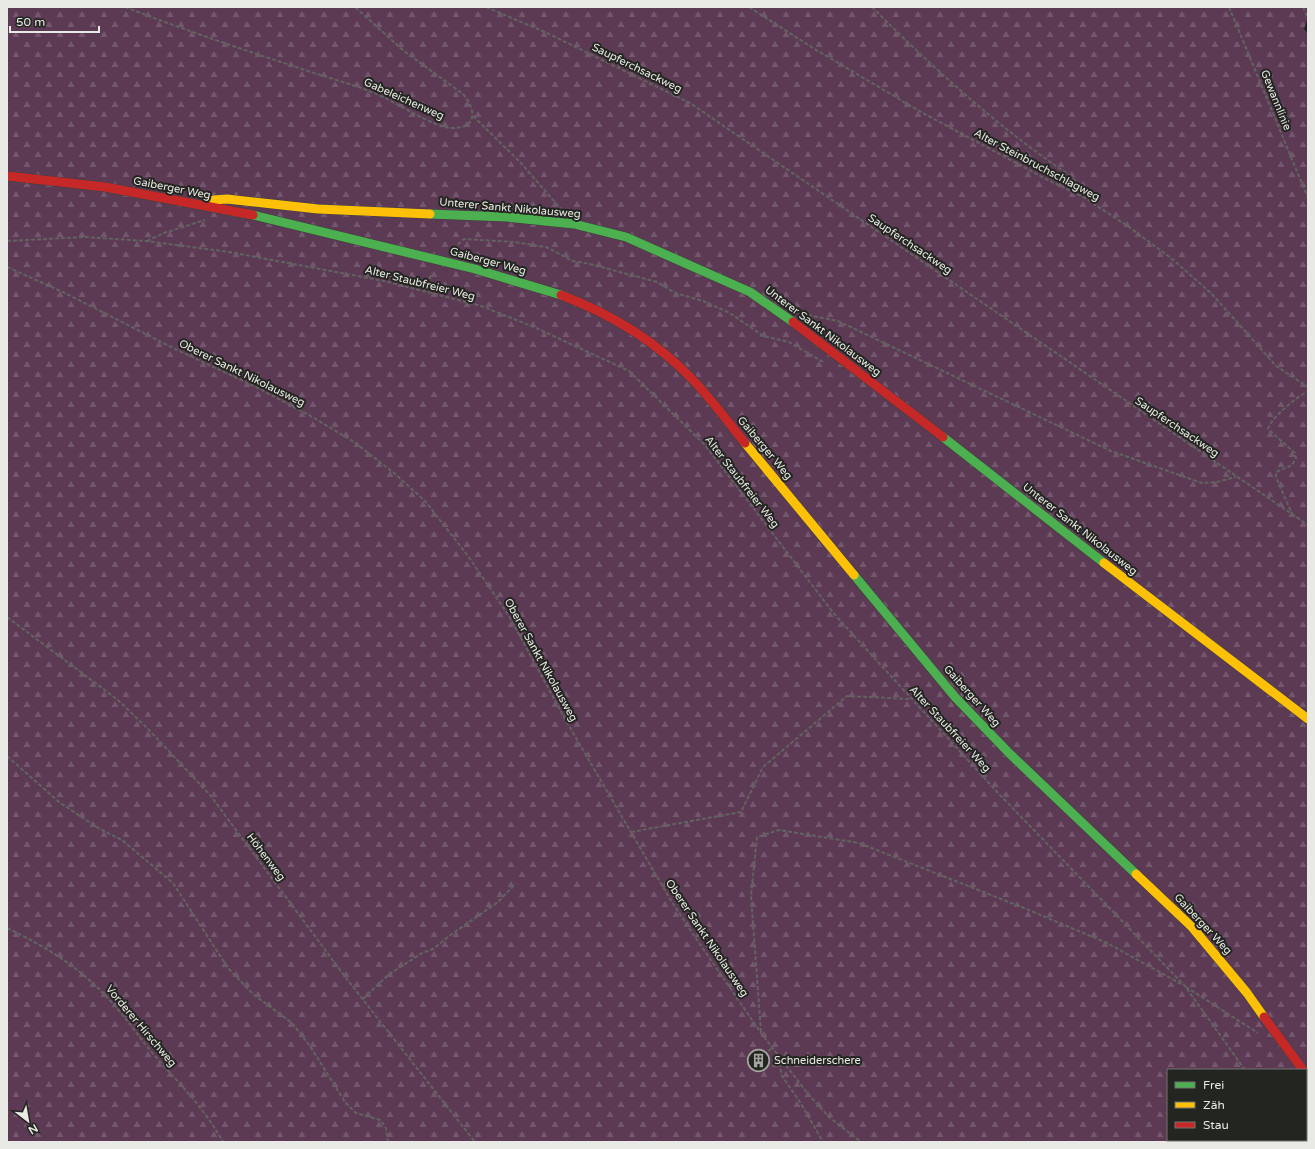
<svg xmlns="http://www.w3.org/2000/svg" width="1315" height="1149" font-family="'Varela Round',sans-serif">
  <defs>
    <pattern id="forest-firs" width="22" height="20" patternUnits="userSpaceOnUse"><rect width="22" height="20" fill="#5c3a54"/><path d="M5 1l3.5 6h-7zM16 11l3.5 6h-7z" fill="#73576d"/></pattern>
    <pattern id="building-hatch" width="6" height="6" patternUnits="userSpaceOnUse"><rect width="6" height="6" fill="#585e4e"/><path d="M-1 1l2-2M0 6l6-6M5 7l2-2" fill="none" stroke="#707568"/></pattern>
  </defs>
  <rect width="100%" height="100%" fill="#232421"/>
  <path fill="url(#forest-firs)" fill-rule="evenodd" d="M7,7h1301v10l-4,12 4,5v1108h-1301zM1168,1070h138v70h-138z"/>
  <path fill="url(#building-hatch)" d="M760,1052l6,8 -9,8 -7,-7z"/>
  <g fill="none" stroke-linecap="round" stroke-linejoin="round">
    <defs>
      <g id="fast">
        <path d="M430,214l77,3 67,7 52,13 124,55 43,30"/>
        <path d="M253,215l222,54 86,26"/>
        <path d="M943,437l161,126"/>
        <path d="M854,575l101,122 54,56 127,121"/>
      </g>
      <g id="slow">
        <path d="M206,204l7,-4 14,-1 91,10 112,5"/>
        <path d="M745,443l109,132"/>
        <path d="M1104,563l204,156"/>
        <path d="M1136,874l56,53 55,66 17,24"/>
      </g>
      <g id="jam">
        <path d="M7,176l98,11 148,28"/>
        <path d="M561,295c50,19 95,46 132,85 19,20 35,42 52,63"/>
        <path d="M793,322l150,115"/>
        <path d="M1264,1017l39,53"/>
      </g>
    </defs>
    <use href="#fast" stroke="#40413f" stroke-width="10"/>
    <use href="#slow" stroke="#40413f" stroke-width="10"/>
    <use href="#jam" stroke="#40413f" stroke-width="10"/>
    <g stroke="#626361" stroke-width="2" stroke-dasharray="4 2" stroke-linecap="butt">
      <path d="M125,7c57,22 116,42 174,61 25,9 51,15 75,25 21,8 58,34 77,35 26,1 26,-18 12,-34l-59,-43 -49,-44"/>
      <path d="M486,7l61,26 143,70 618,422"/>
      <path d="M749,7l64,41 108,64 125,67 39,19 44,29 42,31 41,36 64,72 32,21"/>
      <path d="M872,7c62,62 127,121 200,170l11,14 2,7"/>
      <path d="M1229,7l79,191"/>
      <path d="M1303,7l5,12"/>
      <path d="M473,116l47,46 41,47"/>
      <path d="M7,241l78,-4 61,4 83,11 155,29 97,25 53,21 95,44 76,74 130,170 163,178 187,193 60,84"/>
      <path d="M147,241l17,-8 41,-13"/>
      <path d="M458,250l-1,-5 7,-6 50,3 32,5 27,14 17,3 67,18 18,11 28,8 27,12 33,23 26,6 36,21"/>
      <path d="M7,267l58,26 110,56 79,37 55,29 45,27 40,31 31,28 43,55 41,60 56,103 105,180 23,35 68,99 48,62 20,22 32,25"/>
      <path d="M424,290l8,-17"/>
      <path d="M808,315l30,6 273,130 91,32 15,-1 19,-5"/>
      <path d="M1293,516l-17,-39v-5l16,-7 4,-7 -1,-5 -27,-24c1,-9 31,-35 40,-37"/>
      <path d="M7,617l111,83 30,29 62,66 136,183 129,164"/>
      <path d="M7,756l52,46 39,26 24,12 51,43 55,85 25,26 39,29 18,23 35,56 11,11 24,7 6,8 2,14"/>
      <path d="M631,832l110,-20 22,-45 84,-71 63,3"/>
      <path d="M7,928c40,19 77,42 106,76 15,16 27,35 42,52 26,30 48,50 68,86"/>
      <path d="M1186,987l72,46"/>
      <path d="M363,999l25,-24 34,-22 11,-4 16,-13 49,-34 17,-18"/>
      <path d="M761,1032l-10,-136 6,-59 22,-7 80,13 165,65 83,35 76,42"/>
      <path d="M764,1055l8,-7"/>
      <path d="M778,1057l4,19 18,26 23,40"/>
      <path d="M1298,1140l2,2"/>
    </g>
    <use href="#fast" stroke="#4caf50" stroke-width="9"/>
    <use href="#slow" stroke="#ffc107" stroke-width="9"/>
    <use href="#jam" stroke="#c62828" stroke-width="9"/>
  </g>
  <defs>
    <symbol id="building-ring" viewBox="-11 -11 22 22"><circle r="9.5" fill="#232520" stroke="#a4a5a1" stroke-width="1.5"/><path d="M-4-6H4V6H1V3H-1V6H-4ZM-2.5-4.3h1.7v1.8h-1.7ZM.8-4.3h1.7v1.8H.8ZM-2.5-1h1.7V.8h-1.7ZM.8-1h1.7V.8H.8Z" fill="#a4a5a1"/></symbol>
  </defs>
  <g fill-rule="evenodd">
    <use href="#building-ring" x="746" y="1048" width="25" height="25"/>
  </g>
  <g text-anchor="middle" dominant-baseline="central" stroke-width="4" stroke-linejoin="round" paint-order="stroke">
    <g font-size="11" fill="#e9eae6" stroke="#232520">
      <text transform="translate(637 68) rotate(26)">Saupferchsackweg</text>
      <text transform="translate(404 99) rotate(24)">Gabeleichenweg</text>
      <text transform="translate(1276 100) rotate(68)">Gewannlinie</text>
      <text transform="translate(1037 165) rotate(28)">Alter Steinbruchschlagweg</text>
      <text transform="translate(172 188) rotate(11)">Gaiberger Weg</text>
      <text transform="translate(510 208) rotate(5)">Unterer Sankt Nikolausweg</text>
      <text transform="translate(910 244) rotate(34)">Saupferchsackweg</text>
      <text transform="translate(488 261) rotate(15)">Gaiberger Weg</text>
      <text transform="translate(420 283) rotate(14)">Alter Staubfreier Weg</text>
      <text transform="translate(823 331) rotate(37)">Unterer Sankt Nikolausweg</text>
      <text transform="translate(242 373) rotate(26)">Oberer Sankt Nikolausweg</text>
      <text transform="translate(1177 427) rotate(34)">Saupferchsackweg</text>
      <text transform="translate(765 448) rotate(50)">Gaiberger Weg</text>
      <text transform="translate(742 482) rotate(52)">Alter Staubfreier Weg</text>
      <text transform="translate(1080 529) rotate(38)">Unterer Sankt Nikolausweg</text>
      <text transform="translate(541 660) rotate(61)">Oberer Sankt Nikolausweg</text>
      <text transform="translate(972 696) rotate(48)">Gaiberger Weg</text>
      <text transform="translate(950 729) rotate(47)">Alter Staubfreier Weg</text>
      <text transform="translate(266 857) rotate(53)">Höhenweg</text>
      <text transform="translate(1203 924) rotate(47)">Gaiberger Weg</text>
      <text transform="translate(707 938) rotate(56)">Oberer Sankt Nikolausweg</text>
      <text transform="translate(141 1026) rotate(50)">Vorderer Hirschweg</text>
    </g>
    <g font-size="11" fill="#e9eae6" stroke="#232520" text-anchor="start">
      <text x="774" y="1060">Schneiderschere</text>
    </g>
  </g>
  <rect width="1315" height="1149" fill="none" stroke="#e9eae6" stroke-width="16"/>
  <rect x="1167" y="1069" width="140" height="72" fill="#232520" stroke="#72746f"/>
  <rect x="1175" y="1082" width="20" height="6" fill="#4caf50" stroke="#72746f"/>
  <text x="1203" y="1089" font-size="12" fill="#e9eae6">Frei</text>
  <rect x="1175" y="1102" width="20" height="6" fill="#ffc107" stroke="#72746f"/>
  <text x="1203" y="1109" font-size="12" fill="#e9eae6">Zäh</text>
  <rect x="1175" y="1122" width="20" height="6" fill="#c62828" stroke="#72746f"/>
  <text x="1203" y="1129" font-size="12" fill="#e9eae6">Stau</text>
  <g transform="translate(28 1121) rotate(149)" stroke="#232520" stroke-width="3" paint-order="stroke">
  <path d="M0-3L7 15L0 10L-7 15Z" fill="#e9eae6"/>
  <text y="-6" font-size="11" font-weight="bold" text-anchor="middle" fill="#e9eae6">N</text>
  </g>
  <path d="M10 26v6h89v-6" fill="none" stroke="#e9eae6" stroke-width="2"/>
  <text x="16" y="26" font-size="12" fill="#e9eae6" stroke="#232520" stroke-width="3" paint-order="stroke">50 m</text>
</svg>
